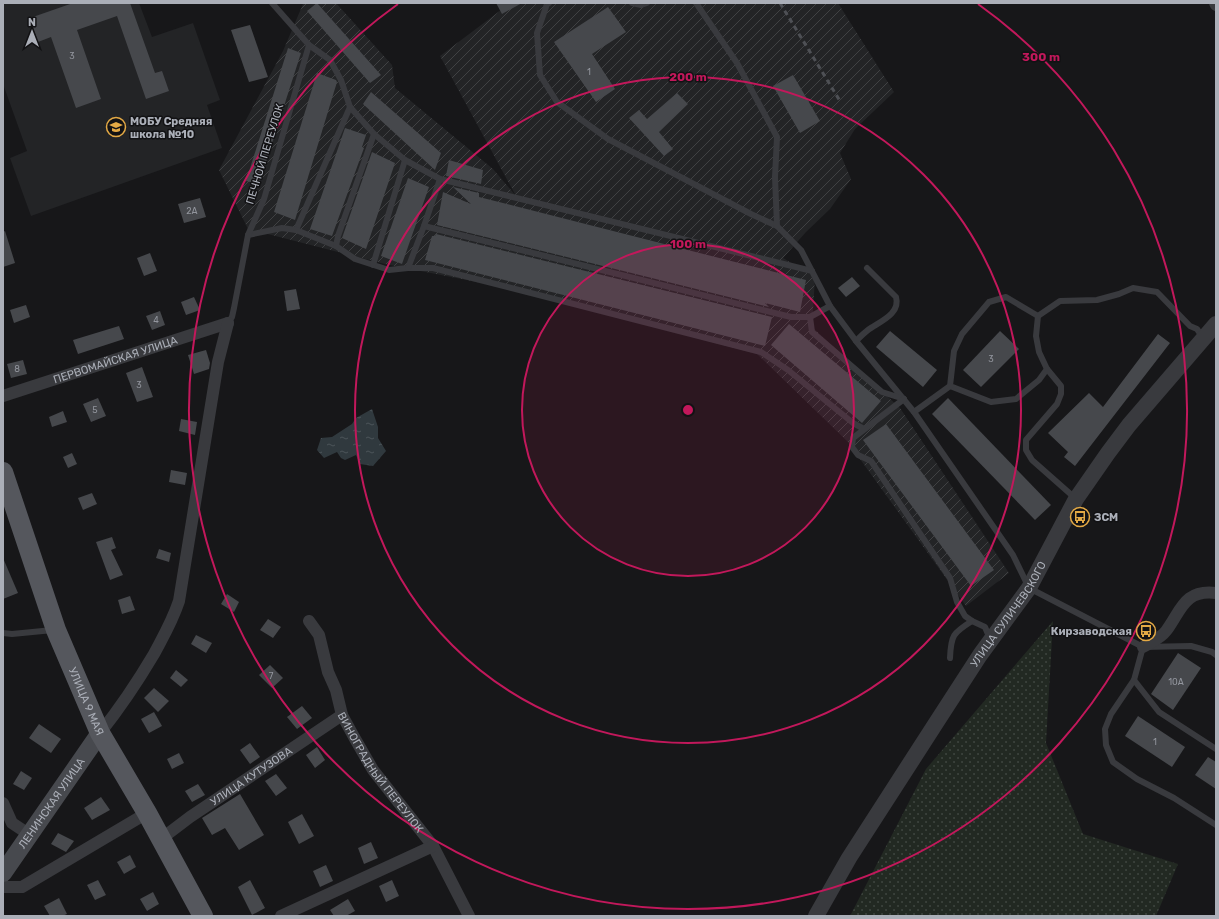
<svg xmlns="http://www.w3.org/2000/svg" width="1219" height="919" font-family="Rubik,sans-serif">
  <defs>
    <pattern id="industrial-furrows" width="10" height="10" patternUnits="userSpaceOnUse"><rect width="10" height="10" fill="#232426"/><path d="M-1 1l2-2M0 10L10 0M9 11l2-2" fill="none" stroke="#404143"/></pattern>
    <pattern id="garden-dots" width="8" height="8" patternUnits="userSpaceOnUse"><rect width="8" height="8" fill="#222922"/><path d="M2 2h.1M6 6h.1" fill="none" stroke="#3f4640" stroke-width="1.8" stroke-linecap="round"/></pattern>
    <pattern id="water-ripples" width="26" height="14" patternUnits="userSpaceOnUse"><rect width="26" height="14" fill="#30393e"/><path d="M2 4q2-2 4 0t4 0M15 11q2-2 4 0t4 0" fill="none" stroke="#4b5358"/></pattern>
  </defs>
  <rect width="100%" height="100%" fill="#171719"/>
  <path fill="#232426" d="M3,3h136l13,34 41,-14 27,77 -13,5 15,43 -191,68 -21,-58 17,-7 -24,-67z"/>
  <path fill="url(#industrial-furrows)" d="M305,3h31l56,62 3,23 98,81 23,27 -76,-140 61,-46 -4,-7h341l56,89 -39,37 -15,24 11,26 -21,30 -24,23 -23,26 32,19 -3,50 88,81 109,165 -43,33 -119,-165 -90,-87 -240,-64 -132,-26 -137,-35 -29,-59 64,-119 20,-47z"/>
  <path fill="url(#garden-dots)" d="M1053,621l-7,122 37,91 95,30 -22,52h-306l76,-147z"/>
  <path fill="url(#water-ripples)" d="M372,409l6,18v11l8,13 -13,15 -13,-2 -4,-9 -11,5 -4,-2 -4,-6 -13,6 -7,-8 4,-12 11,-1 20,-13 4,-6z"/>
  <g fill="#46484c">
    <path d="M73,3h57l25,70 7,-2 7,20 -23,8 -29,-83 -40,14 24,69 -25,9 -25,-71 -13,5 -8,-24z"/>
    <path d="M317,3l64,72 -11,8 -63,-72z"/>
    <path d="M496,3h26l-20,11z"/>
    <path d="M608,7l18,25 -34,22 23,35 -19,13 -42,-60z"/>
    <path d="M250,25l18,52 -19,5 -18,-52z"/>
    <path d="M288,48l13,5 -42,131 -13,-3z"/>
    <path d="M317,73l19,7 1,2 -42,138 -21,-8z"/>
    <path d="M793,75l27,46 -20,12 -27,-47z"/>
    <path d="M371,92l70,61 -6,17 -72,-66z"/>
    <path d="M677,93l11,11 -29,28 14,17 -9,7 -35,-38 10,-8 8,9z"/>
    <path d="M345,128l21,7 -4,12 2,1 -32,88 -22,-7z"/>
    <path d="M372,152l23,11 -29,86 -24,-11z"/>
    <path d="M449,160l34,10 -2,14 -35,-8z"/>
    <path d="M408,178l21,9 -27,77 -21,-8z"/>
    <path d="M453,187l26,6v4l327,83 -6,32 -35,-9 4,4 -332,-82 6,-33 28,12z"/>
    <path d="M200,198l6,19 -22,6 -6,-19z"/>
    <path d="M5,231l10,32 -12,4v-35z"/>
    <path d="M436,234l336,83 -7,29 -340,-86 7,-24h3z"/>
    <path d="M150,253l7,18 -13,5 -7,-18z"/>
    <path d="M852,277l8,9 -14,11 -8,-9z"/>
    <path d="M296,289l4,20 -13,2 -3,-20z"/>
    <path d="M194,297l6,13 -14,5 -5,-13z"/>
    <path d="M26,305l4,12 -16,6 -4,-13z"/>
    <path d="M160,311l5,14 -13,5 -6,-14z"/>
    <path d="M789,324l92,77 -19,22 -91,-78z"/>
    <path d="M119,326l5,13 -46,15 -5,-14z"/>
    <path d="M890,331l47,39 -14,17 -47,-40z"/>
    <path d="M1000,331l19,18 -38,38 -18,-17z"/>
    <path d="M1158,334l12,9 -95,123 -11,-9 4,-5 -20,-19 41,-40 14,14z"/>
    <path d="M206,350l4,13 -1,6 -15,5 -6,-19z"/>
    <path d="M23,360l4,14 -16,4 -4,-14z"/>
    <path d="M142,367l11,30 -16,5 -11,-29z"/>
    <path d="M98,398l8,18 -15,6 -8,-18z"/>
    <path d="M948,398l103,107 -16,15 -103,-106z"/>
    <path d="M63,411l4,11 -15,5 -3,-10z"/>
    <path d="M181,419l16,3 -2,13 -16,-4z"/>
    <path d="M886,424l108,146 -23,16 -108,-146z"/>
    <path d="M72,453l5,11 -9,4 -5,-11z"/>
    <path d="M171,470l16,3 -2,12 -16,-3z"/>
    <path d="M92,493l5,11 -14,6 -5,-12z"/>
    <path d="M112,537l4,11 -5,2 12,25 -13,5 -14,-38z"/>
    <path d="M159,549l12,4 -2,9 -13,-4z"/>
    <path d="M3,558l15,35 -15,6z"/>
    <path d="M227,594l12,8 -5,10 -13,-8z"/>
    <path d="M130,596l5,14 -13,4 -4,-14z"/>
    <path d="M268,619l13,8 -8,11 -13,-8z"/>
    <path d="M196,635l16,8 -6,10 -15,-9z"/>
    <path d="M1178,653l23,15 -28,42 -22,-16z"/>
    <path d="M270,665l13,13 -11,10 -13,-13z"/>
    <path d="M176,670l12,10 -7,7 -11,-9z"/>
    <path d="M154,688l15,13 -11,11 -14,-14z"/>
    <path d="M302,706l10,12 -15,11 -10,-12z"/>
    <path d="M154,712l8,14 -13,7 -8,-14z"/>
    <path d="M1138,716l47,31 -13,20 -47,-31z"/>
    <path d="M39,724l22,15 -10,14 -22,-15z"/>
    <path d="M250,743l10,14 -10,7 -10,-14z"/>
    <path d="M317,747l8,13 -10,8 -9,-13z"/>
    <path d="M179,753l5,10 -12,6 -5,-10z"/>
    <path d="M1208,757l8,5v27l-21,-14z"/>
    <path d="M21,771l11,7 -8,12 -11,-6z"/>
    <path d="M276,774l11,14 -11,8 -11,-15z"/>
    <path d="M198,784l7,11 -13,7 -7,-11z"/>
    <path d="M240,794l24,41 -25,15 -14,-22 -13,7 -10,-17z"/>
    <path d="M101,797l9,13 -18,10 -8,-12z"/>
    <path d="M302,814l12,22 -15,8 -11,-22z"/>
    <path d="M58,833l16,8 -8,11 -15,-8z"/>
    <path d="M371,842l7,16 -14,6 -6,-16z"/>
    <path d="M130,855l6,12 -12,7 -7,-12z"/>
    <path d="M326,865l7,16 -13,6 -7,-16z"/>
    <path d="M98,880l8,15 -11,5 -8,-15z"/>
    <path d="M250,880l15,28 -13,7 -14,-28z"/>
    <path d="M392,880l7,16 -13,6 -7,-16z"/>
    <path d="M153,892l6,12 -12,7 -7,-12z"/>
    <path d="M59,898l8,16 -5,2h-12l-6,-10z"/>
    <path d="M348,899l7,12 -9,5h-12l-4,-6z"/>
  </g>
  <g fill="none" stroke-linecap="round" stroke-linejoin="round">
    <g stroke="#393a3e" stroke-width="6">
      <path d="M549,3l-2,1 -10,29 3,42 17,27 51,37 143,75 26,12"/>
      <path d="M632,3l9,2 6,-2"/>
      <path d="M696,3l41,60 40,74 -2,40 2,49 24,24 29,56 26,35 58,71 99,143 16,33 114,59 48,-1 21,6 4,3"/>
      <path d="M309,45l21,15 11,20 9,27 24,27 31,26 35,19 372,92"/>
      <path d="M424,226l367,91h19l20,-11"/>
      <path d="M296,230l54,-123"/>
      <path d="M248,235l34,-7 14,2 40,16 19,13 34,11 19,-2h25l328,84 27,18 65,53 11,6"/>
      <path d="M336,246l2,-10 36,-102"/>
      <path d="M373,265l32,-105"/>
      <path d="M408,268l16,-42 16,-47"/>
      <path d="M1038,316l-32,-19 -17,5 -27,32 -8,17 -4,35 41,16 25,-3 23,-19 8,-11"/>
      <path d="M810,317l2,15 70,60 22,7"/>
      <path d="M228,323l4,-6 2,-9 14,-73 16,-36 45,-154 -37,-42"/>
      <path d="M856,341c4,-4 8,-8 12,-11 11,-8 33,-16 28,-33l-29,-29"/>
      <path d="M904,399l-51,39 -1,9 6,8 13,6 79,117 7,24 8,14 7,5 13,6 5,12"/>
      <path d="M914,412l36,-26"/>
      <path d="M1075,498l-43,-38 -6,-10v-10l31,-36 4,-10v-8l-14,-17 -8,-17 -3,-16 2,-20 22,-15 37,-1 22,-6 14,-6 24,4 33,34 7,3 6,9"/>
      <path d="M3,633l9,1 41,-4"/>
      <path d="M1143,647l-9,33 -23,34 -6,15 1,16 7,17 24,17 37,19 42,27"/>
      <path d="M950,658c1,-23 3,-25 22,-37"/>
      <path d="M1134,680l25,32 57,37"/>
    </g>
    <g stroke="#393a3e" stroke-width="12">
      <path d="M1215,3l1,2"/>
      <path id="s1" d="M3,396l225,-73"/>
      <path id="s2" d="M309,621l10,14 9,37 8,18 6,25 12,22 19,33 60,76 36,70"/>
      <path d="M1143,647c8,-5 17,-8 23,-16 15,-20 18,-42 50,-38"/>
      <path d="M100,733c20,-25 38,-52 54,-79 10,-19 18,-32 25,-53l39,-239 10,-39"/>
      <path d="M3,803l9,20 18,12"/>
      <path id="s3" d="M161,839l29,-22 152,-102"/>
      <path d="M3,887h19l125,-74"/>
      <path d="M281,916l152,-70"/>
    </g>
    <path stroke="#393a3e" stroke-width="16" id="s4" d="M816,916l33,-58 87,-135 44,-68 49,-67 47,-89 32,-46 21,-28 87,-101"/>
    <path stroke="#47494e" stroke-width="18" id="s5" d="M3,873l97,-140"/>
    <path stroke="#55575d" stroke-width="20" id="s6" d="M3,472l53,158 44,103 47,80 56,103"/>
    <path stroke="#4e5055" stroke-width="3" stroke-dasharray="5 4" stroke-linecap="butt" d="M780,3l60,98"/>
  </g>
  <circle cx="688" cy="410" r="166" fill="#c2185b" fill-opacity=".12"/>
  <g fill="none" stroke="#c2185b" stroke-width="2">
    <circle cx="688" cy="410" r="166"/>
    <circle cx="688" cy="410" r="333"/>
    <path d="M978 4A499 499 0 1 1 398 4"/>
  </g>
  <defs>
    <symbol id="school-ring" viewBox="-11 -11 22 22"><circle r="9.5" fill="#121214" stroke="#e3a945" stroke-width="1.5"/><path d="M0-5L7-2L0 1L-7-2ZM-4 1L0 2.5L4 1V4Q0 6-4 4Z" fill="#e3a945"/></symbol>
    <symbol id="bus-ring" viewBox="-11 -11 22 22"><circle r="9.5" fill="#121214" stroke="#e3a945" stroke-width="1.5"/><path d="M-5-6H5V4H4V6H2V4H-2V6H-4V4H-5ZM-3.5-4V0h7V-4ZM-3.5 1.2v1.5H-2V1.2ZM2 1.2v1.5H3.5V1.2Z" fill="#e3a945"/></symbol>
  </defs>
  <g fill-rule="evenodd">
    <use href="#school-ring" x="105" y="116" width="22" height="22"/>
    <use href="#bus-ring" x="1069" y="506" width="22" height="22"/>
    <use href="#bus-ring" x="1135" y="620" width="22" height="22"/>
  </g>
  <g text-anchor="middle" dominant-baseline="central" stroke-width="3" stroke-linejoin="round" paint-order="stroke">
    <g font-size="9" fill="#92959d">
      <text x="72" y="56">3</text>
      <text x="589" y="72">1</text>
      <text x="192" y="211">2А</text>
      <text x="156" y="320">4</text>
      <text x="991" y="359">3</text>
      <text x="17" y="369">8</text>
      <text x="139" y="385">3</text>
      <text x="95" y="410">5</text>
      <text x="271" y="676">7</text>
      <text x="1176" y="682">10А</text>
      <text x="1155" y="742">1</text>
    </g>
    <g font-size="11" font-weight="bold" fill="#abafb8" stroke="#121214" text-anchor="start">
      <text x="130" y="121">МОБУ Средняя<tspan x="130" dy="13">школа №10</tspan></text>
      <text x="1094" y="517">ЗСМ</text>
      <text x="1132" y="631" text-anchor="end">Кирзаводская</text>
    </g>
    <g font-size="11" fill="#abafb8" stroke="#121214">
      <text transform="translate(265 154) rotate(-73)">ПЕЧНОЙ ПЕРЕУЛОК</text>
      <text stroke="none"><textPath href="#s1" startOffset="118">ПЕРВОМАЙСКАЯ УЛИЦА</textPath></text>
      <text stroke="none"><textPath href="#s4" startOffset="358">УЛИЦА СУЛИЧЕВСКОГО</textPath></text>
      <text stroke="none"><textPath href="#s6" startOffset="244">УЛИЦА 9 МАЯ</textPath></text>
      <text stroke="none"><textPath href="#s2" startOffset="170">ВИНОГРАДНЫЙ ПЕРЕУЛОК</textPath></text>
      <text stroke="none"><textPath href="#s3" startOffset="110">УЛИЦА КУТУЗОВА</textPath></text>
      <text stroke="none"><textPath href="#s5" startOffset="85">ЛЕНИНСКАЯ УЛИЦА</textPath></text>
    </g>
  </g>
  <circle cx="688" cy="410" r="6" fill="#c2185b" stroke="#121214" stroke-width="2"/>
  <g font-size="12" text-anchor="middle" font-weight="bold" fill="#c2185b" stroke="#121214" stroke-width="3" stroke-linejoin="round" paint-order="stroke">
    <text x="1041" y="61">300 m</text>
    <text x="688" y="81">200 m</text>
    <text x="688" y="248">100 m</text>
  </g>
  <rect width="1219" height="919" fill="none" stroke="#abafb8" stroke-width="8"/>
  <g transform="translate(32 32)" stroke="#121214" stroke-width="3" paint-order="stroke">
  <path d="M0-3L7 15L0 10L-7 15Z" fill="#abafb8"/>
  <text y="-6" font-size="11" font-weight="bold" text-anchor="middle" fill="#abafb8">N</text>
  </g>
</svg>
